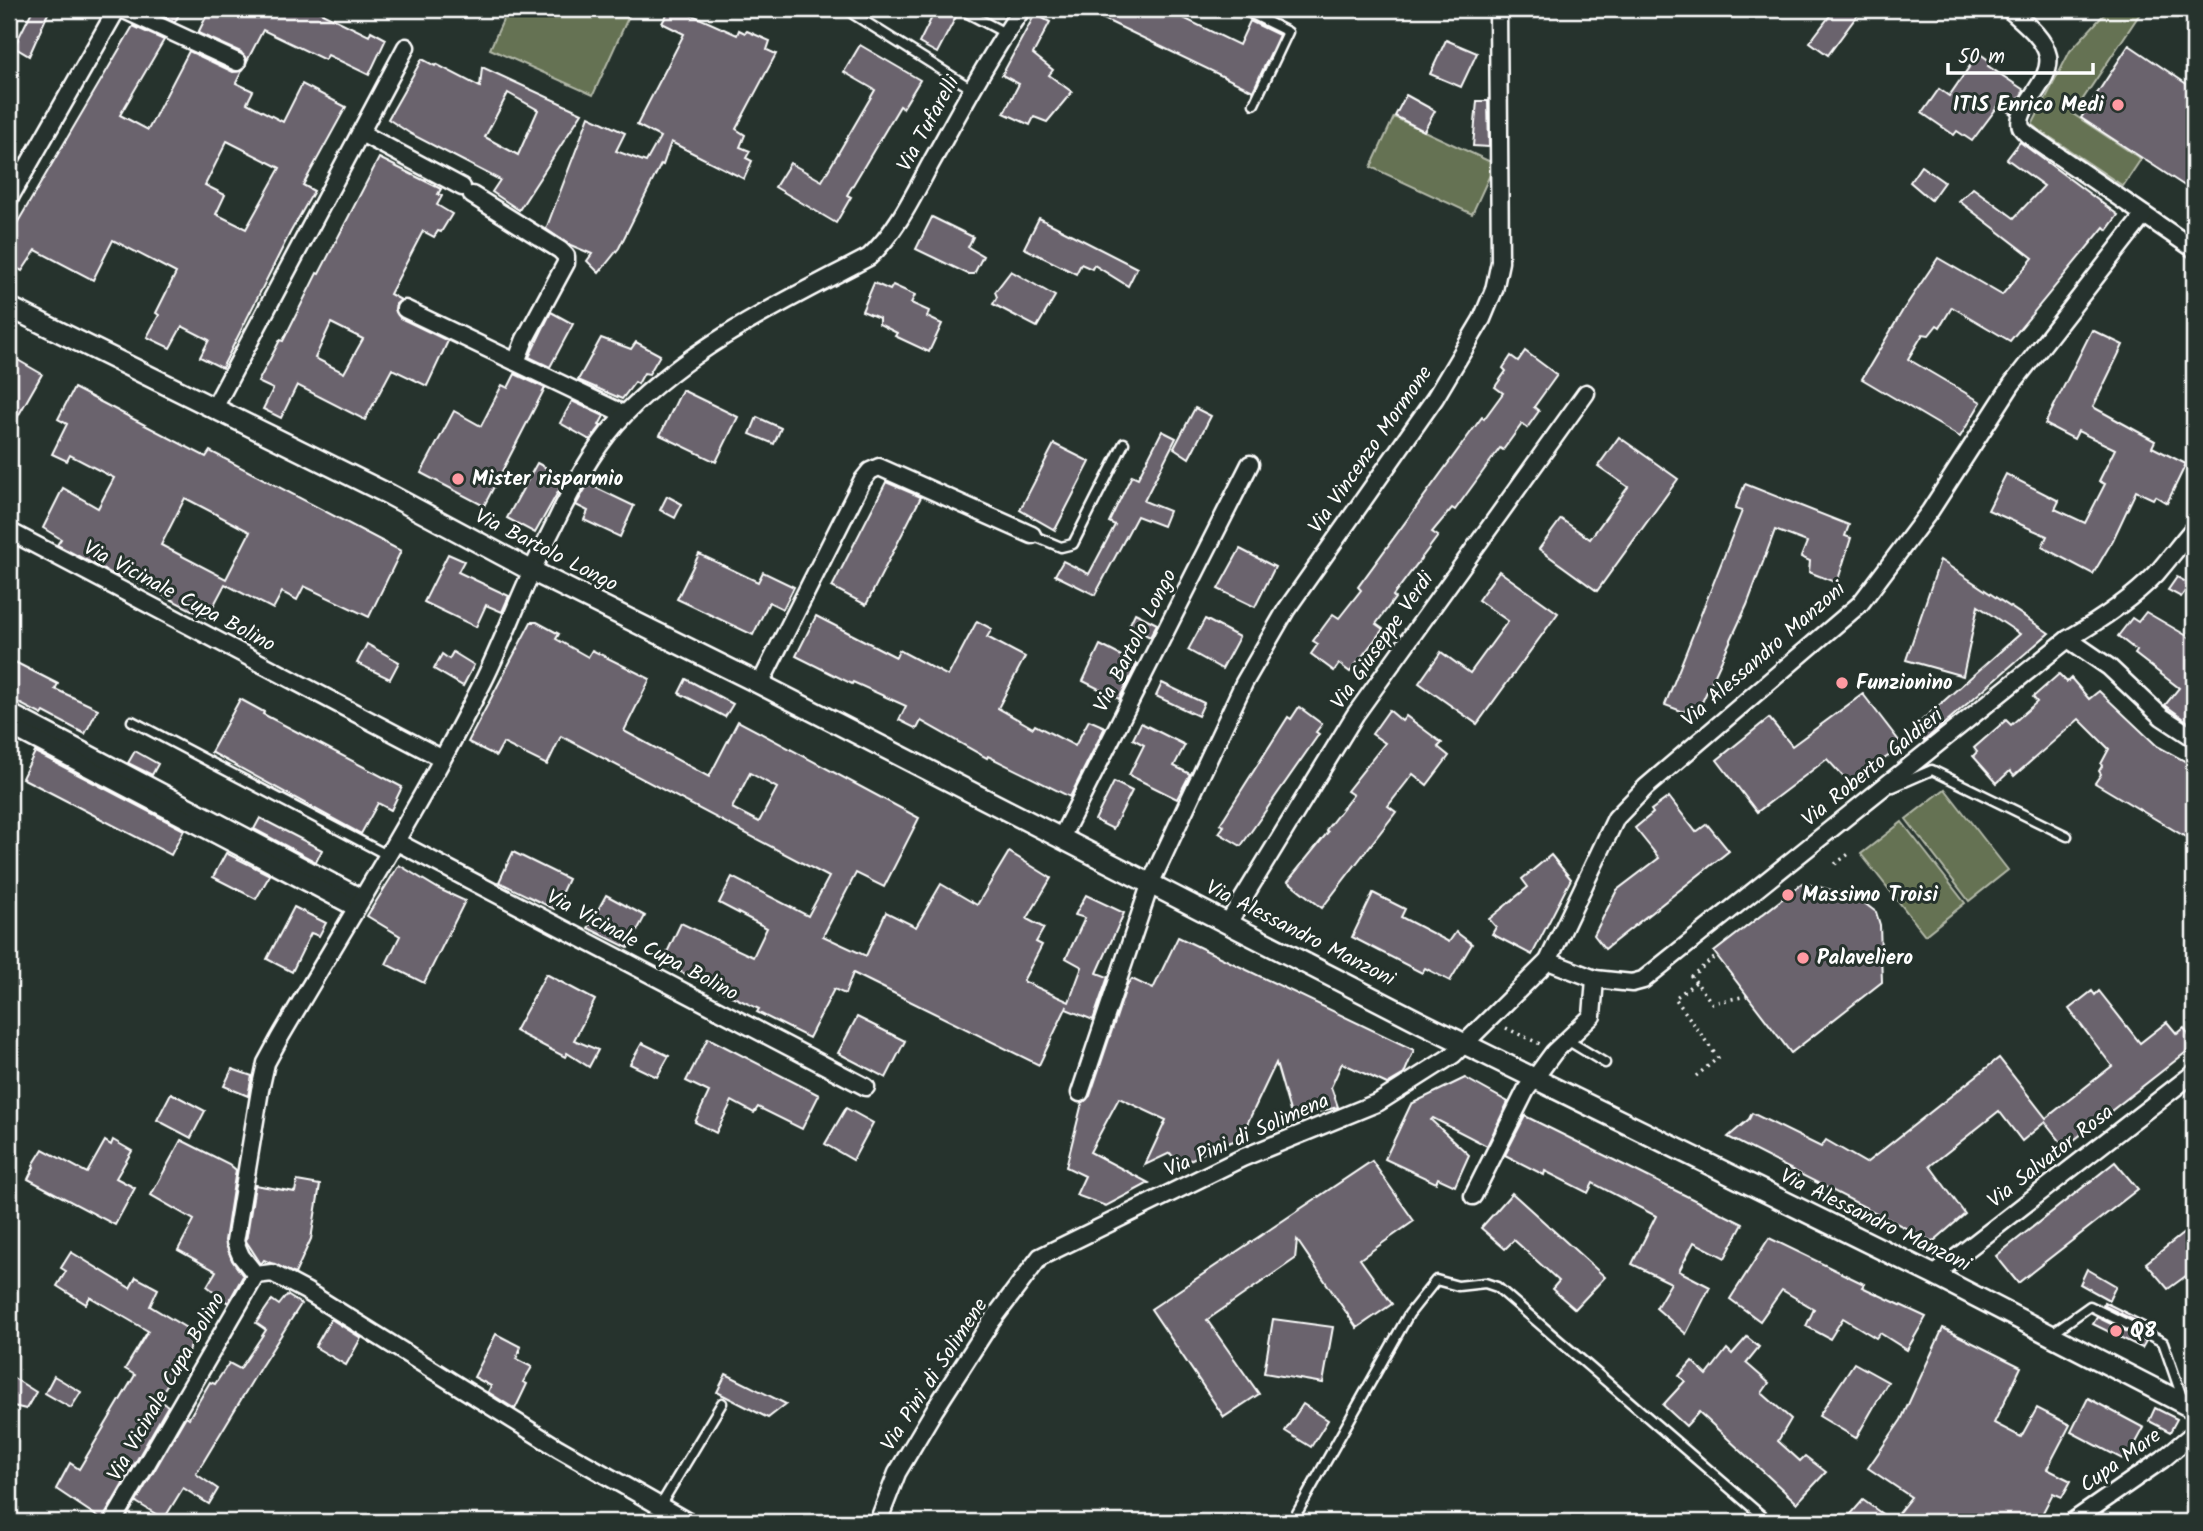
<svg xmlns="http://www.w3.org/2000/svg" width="2203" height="1531" font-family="Kalam,sans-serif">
  <rect width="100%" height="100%" fill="#26332d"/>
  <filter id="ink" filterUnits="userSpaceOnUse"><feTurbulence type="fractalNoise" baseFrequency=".0143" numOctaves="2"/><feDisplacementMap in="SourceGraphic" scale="14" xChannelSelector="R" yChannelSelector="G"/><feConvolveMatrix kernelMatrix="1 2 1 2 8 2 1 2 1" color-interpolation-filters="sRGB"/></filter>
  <g filter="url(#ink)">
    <g fill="#657252" stroke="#b2b8a8" stroke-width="2">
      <path d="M508,9h124l-39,86 -103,-46z"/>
      <path d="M2109,9h34l-70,105 68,45 -18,27 -91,-61 38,-74z"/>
      <path d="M1394,117l101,47 -23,50 -101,-47z"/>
      <path d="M1945,789l63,81 -39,31 -63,-82z"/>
      <path d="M1902,822l63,81 -40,32 -64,-81z"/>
    </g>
    <g fill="#6a646d" stroke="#fff" stroke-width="2" fill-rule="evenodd">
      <path d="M33,9h17l-21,47 -15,-9z"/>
      <path d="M147,9h35l-7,13z"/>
      <path d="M210,9h104l55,27 2,-5 15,8 -17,36 -41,-20 -3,5 -62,-30 -16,31 -6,-9 -43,-19z"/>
      <path d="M670,9h9l58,26 2,-5 6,3 2,-2 23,10 -3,9 9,4 -40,75 9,6 -5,12 10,4 -4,7 6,3 -8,18 -73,-37 -8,23 -2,-1 -42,84 -20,25 -12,-12 5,-7 -24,-10 -22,-15 43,-113 36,17 -9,18 30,11 14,-25 -23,-12 47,-91 -22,-11z"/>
      <path d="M936,9h9l12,6 -20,38 -18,-10z"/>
      <path d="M1083,9h82l74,36 11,-24 29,14 -26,56z"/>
      <path d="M1835,9h27l-34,46 -18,-13z"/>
      <path d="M1035,14l15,8 -17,32 20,16 -4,5 23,17 -25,30 -13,-5 -4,8 -26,-12 15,-29 -17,-9z"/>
      <path d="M133,26l31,14 -44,75 28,15 41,-79 44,21 9,-1 -6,12 17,8 -6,12 36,19 19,-38 44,23 -43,78 11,6 -24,42 -68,135 -22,-11 9,-17 -27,-14 -12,22 -23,-11 12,-22 -3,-2 20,-40 -63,-33 -20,40 -57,-30 -14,21 -13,-7v-27zM227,141l53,27 -34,61 -30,-15 9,-19 -20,-10z"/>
      <path d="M1446,40l31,13 -16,34 -31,-13z"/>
      <path d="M860,45l60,35 -17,28 -3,-2 -53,89 4,2 -15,26 -61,-36 15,-24 32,18 53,-91 -31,-18z"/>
      <path d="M2129,45l65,44v103l-113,-74z"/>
      <path d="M1979,53l12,9 -3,4 36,24 -13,24 -12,-9 -27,36 -15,-10 -3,4 -32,-22 17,-24 10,7z"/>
      <path d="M422,59l13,7 1,-2 44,23 2,-20 100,46 -63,97 -27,-18 8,-12 -89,-46 -23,-15zM508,93l30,17 -20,45 -33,-18z"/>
      <path d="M1406,95l29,16 -11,20 -29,-15z"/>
      <path d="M1477,101h11l1,46 -16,-1z"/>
      <path d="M2020,142l98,73 -11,15 -3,-3 -94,114 -58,-34 -12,20 -3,-2 -8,10 -6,-1 -15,25 73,43 -21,35 -98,-58 41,-69 35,-52 64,37 31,-37 -74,-57 14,-13 41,30 30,-32 -37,-27z"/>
      <path d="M379,158l62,31 -3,5 4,2 -5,9 15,9 -11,18 -3,-1 -4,6 -11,-6 -33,63 11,6 -5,4 -1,5 5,9 48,23 -21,45 -35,-17 -27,51 -68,-35 -16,33 -18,-9 10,-20 -15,-7 22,-42 3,1 34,-68 2,1zM331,323l32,16 -19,34 -29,-15z"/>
      <path d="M1921,166l23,16 -13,18 -21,-18z"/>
      <path d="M932,217l41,20 -5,10 15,9 -9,18h-6l-52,-25z"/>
      <path d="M1039,218l98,50 -9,18 -34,-21 -2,4 -11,-5 -5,10 -52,-26z"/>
      <path d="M1011,271l44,25 -18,31 -44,-23 4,-7 -2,-5z"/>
      <path d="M874,283l16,7 3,-5 22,10 -4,8 18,8 -2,6 15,7 -13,28 -34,-16 2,-3 -18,-9v-6l-17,-7z"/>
      <path d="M551,312l22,12 -23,43 -21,-10z"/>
      <path d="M2092,330l31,15 -30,62 62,34 -3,6 34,17 -19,39 -12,-7 -2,3 -17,-8 -23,49 -20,34 -51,-27 5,-11 -59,-26 18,-36 53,27 -4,8 30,14 20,-39 -6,-3 16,-32 -37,-18 -4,8 -29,-15z"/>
      <path d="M601,338l30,11 5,-7 24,13 -11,19 -5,-1 -6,11 -3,-2 -13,17 -44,-19z"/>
      <path d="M1525,351l32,24 -23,32 5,4 -12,17 -5,-4 -19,26 -3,-2 -45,62 -3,-2 -20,24 6,4 -45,60 2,2 -19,26 7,5 -33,43 -11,-8 -5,7 -23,-17 7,-10 -5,-3 20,-27 6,4 22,-28 -3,-3 124,-170 2,2 19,-26 -8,-6 11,-16 -3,-3 8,-12 7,5z"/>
      <path d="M9,355l33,19 -33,58z"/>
      <path d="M515,374l30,14 -61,118 -63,-33 33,-62 27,15 21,-41 6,3z"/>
      <path d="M74,388l132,69 4,-6 191,100 -32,66 -65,-31 -7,14 -15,-8 -9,17 -48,-25 -18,34 -85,-44 -2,4 -63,-33 4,-6 -18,-11 20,-40 35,20 16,-30 -44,-23 -3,6 -15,-7 15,-30 -9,-5zM185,498l65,34 -24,47 -65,-34z"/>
      <path d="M682,390l56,27 -22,45 -56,-27z"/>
      <path d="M572,401l32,15 -5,9 2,1 -11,14 -30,-17z"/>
      <path d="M1195,408l16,8 -22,42 -15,-10z"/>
      <path d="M757,417l24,11 -7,16 -24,-10z"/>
      <path d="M1162,431l14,7 -32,63 25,10 -6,15 -26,-10 -42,79 -40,-20 8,-14 26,13 26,-49 -6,-3 23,-47 6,3z"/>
      <path d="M1619,437l59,42 -81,112 -58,-42 22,-30 29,20 38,-52 -30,-21z"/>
      <path d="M1054,444l36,18 -35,68 -35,-20z"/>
      <path d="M537,463l29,15 -31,55 -28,-15z"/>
      <path d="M886,482l35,15 -55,108 -34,-18z"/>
      <path d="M588,484l46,22 -14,31 -36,-17 4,-9 -12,-6z"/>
      <path d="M1745,484l104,41 -4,11 6,2 -14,45 -28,-11 1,-11 -9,-4 6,-15 -32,-12 -28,75 -49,106 -11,-4 -3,5 -19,-7 77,-194 -7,-2z"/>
      <path d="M667,496l15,8 -7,14 -15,-8z"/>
      <path d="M1240,549l35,18 -20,40 -37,-18z"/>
      <path d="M448,554l16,7 -6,11 51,24 -7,16 -16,-7 -10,22 -52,-25z"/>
      <path d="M699,554l59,28 5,-10 31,15 -11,22 -14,-7 -16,33 -76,-36z"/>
      <path d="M1940,560l109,73 -125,108 -11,-13 107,-94 -42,-28 -15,70 -57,-16z"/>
      <path d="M1499,571l59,42 -81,111 -58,-41 22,-31 29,21 38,-52 -30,-21z"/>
      <path d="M2177,577l13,7 -9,13 -13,-7z"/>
      <path d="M2146,612l48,28v86l-29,-21 14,-17 -44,-34 2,-3 -19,-15 14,-18 6,4z"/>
      <path d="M1135,613l22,11 -7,13 -21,-11z"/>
      <path d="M816,616l80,41 3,-7 49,26 29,-55 15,8 -5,8 38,20 -27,51 35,20 2,-3 40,21 14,-26 16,7 -35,70 -82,-41 -1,2 -66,-37 -4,8 -18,-9 7,-14 -53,-24 -1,2 -56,-28z"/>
      <path d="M1205,619l34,18 -17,32 -34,-19z"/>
      <path d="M531,622h6l22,12 -3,5 32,18 4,-7 58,29 -26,52 85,46 29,-56 181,97 -35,69 -28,-14 -33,63 43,20 20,-44 30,15 25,-43 36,21 32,-53 42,26 -24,41 17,9 -8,14 6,3 -19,36 46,21 13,-35 -16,-9 19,-40 -10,-3 11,-20 38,18 -27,60 11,4 -15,43 -27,-11 1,-3 -28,59 -186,-92 -8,21 -11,-5 -25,49 -52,-26 2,-3 -97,-46 19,-40 72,34 14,-29 -48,-25 13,-26 76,39 21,-39 -268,-141 -14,29 -44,-22 -7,13 -28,-14zM750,773l27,15 -18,34 -27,-14z"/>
      <path d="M367,644l32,18 -9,17 -33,-16z"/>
      <path d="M1100,645l37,19 -18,35 -36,-18z"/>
      <path d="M453,652l21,13 -11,21 -29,-17 8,-15 7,5z"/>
      <path d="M9,659l49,25 -3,5 43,20 -13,25 -41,-22 -2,3 -33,-17z"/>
      <path d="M2059,674l8,8 4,-4 18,21 10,-8 58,55 37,20v76l-99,-59 6,-9 -2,-3 3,-5 -1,-2 8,-15 -30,-30 -65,57 -4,-5 -13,12 -24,-27 4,-4 -3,-4 32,-28 5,5 26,-23 -4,-5z"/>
      <path d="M686,679l47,25 -8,13 -46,-24z"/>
      <path d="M1162,683l42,20 -6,13 -42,-20z"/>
      <path d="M1863,694l40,52 -54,37 -22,-24 -70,53 -40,-52 52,-42 23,28z"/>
      <path d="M240,699l24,13 -1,2 139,73 -11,23 -13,-7 -17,31 -150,-82z"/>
      <path d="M1299,707l23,17 -6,8 3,2 -78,112 -22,-13 5,-7 -4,-2 68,-107 3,2z"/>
      <path d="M1389,710l13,11 4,-5 36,27 -4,4 11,9 -22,29 -14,-11 -25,32 8,6 -74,96 -34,-27 40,-49 -2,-2 27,-35 -6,-4 38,-48 -13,-9z"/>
      <path d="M1141,723l44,22 -11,21 16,8 -13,25 -48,-24 15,-30 -11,-6z"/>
      <path d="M135,751l23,13 -6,11 -24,-12z"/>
      <path d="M35,752l149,78 -13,25 -149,-77z"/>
      <path d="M1114,782l18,9 -19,38 -18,-9z"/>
      <path d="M1669,797l27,35 11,-8 22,27 -124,98 -11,-14 23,-45 42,-32 -24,-30 18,-15 -2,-3z"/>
      <path d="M260,818l62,32 -6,12 -62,-33z"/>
      <path d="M513,852l55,27 -14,30 -55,-27z"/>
      <path d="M226,853l44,22 -14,24 -43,-22z"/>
      <path d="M1551,855l20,24 -39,76 -40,-21 4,-7 -7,-8 39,-32 -6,-8z"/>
      <path d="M399,865l40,24 26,12 -41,82 -38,-19 14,-28 -33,-20z"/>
      <path d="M1803,883l52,13 21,16 4,13 2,57 -91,71 -77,-101z"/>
      <path d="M1373,893l32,16 -4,8 48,25 7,-10 16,12 -22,37 -25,-13 -3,5 -70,-36z"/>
      <path d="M606,895l39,21 -17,32 -40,-20z"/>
      <path d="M294,907l32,16 -7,13 -8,-3 -19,39 -25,-13z"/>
      <path d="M1178,937l236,113 -10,24 -17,10 -45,-21 -11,24 7,20 -46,11 -16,-55 -29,61 2,12 -33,11 -36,18 -10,-12 -25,12 21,-45 -47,-22 -29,54 59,31 -43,23 -30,-11 9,-19 -19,-9 16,-64 8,-7 37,-111 5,-6 21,10z"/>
      <path d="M546,974l49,26 -21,40 24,10 -9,17 -22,-14 -2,4 -50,-26z"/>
      <path d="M2092,991l3,4 4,-4 41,52 27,-21 10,12 7,-6 10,14v4l-129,101 -20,-25 -23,19 -23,-30 -69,55 35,48 -30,26 -4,1 -203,-104 21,-18 3,-6 69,34 5,-7 40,23 133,-105 47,60 66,-52 -43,-57z"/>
      <path d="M857,1017l48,24 -19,37 -48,-25z"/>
      <path d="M708,1038l111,57 -17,34 -44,-22 -4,6 -22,-12 -16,32 -21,-11 14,-30 -23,-11z"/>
      <path d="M642,1043l27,13 -12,21 -27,-13z"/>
      <path d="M232,1069l20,7 -4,20 -24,-10z"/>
      <path d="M1465,1078l43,24 -21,44 -54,-28 -2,2 38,35 -14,31 -17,-8 -2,5 -51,-24 26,-55z"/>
      <path d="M171,1093l34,18 -14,27 -34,-18z"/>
      <path d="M846,1108l27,15 -20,37 -28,-16z"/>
      <path d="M1525,1116l218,108 -18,34 -31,-16 -15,29 31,16 -24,47 -30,-26 15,-25 -39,-19 24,-48 -63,-33 -5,10 -43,-22 -1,4 -39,-20z"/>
      <path d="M113,1140l19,11 -16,27 19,10 -20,37 -87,-46 6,-12 -1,-2 10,-16 44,24 18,-32 6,4z"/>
      <path d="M181,1140l48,24 7,6 -11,71 7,19 11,16 -15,27 -21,-17 9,-15 -38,-21 16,-30 -43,-25z"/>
      <path d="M1372,1161l42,60 -54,38 32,45 -35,24 -60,-88 -2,19 -88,61 52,74 -35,23 -73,-108z"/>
      <path d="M2115,1162l23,27 -120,94 -22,-27z"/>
      <path d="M297,1181l23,4 -9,54 -16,35 -31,-14 -3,4 -15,-23 9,-56 40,7z"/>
      <path d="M1512,1193l93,84 -30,32 -23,-20 7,-8 -45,-41 -9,9 -24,-21z"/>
      <path d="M2194,1225v45l-26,19 -22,-26z"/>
      <path d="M1769,1238l95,46 -2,3 64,30 -19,33 -27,-17 -4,5 -33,-20 -13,21 -24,-13 8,-17 -32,-19 -22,31 -30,-22z"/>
      <path d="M71,1252l59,36 6,-11 22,12 -8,17 48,29 -40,64 10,7 -63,109 -1,6 -48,-32 14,-26 9,6 56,-94 -10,-6 23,-38 -58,-34 -4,7 -29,-18 9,-15 -5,-3z"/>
      <path d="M2087,1269l29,17 -7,14 -29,-16z"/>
      <path d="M287,1295l14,9 -41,64 -64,106 22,15 -9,15 -26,-16 -19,31 -28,-17 50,-86 3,2 21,-36 5,2 14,-21 11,6 26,-39 -10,-7 16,-23 7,5z"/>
      <path d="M2104,1302l49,24 -1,3 -49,-24z"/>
      <path d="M2097,1317l49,24 -4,7 -49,-24z"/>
      <path d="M331,1319l30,19 -15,27 -31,-18z"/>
      <path d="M1273,1319l60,8 -10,56 -59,-10z"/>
      <path d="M1943,1328l78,39 -27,56 27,14 16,-29 33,17 -23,44 24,12 -9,16 -9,-4 -15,29h-194l19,-22 29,21 19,-24 -43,-29 33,-48z"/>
      <path d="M496,1334l25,13 -5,12 16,8 -9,15 4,2 -12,25 -27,-17 3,-6 -17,-9z"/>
      <path d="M1747,1337l12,10 -13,16 23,20 -7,10 29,26 -13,22 22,20 5,-5 21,16 -29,31 -98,-91 -13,14 -23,-21 22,-24 -6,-5 13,-15 15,14 20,-26 5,5z"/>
      <path d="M1854,1363l34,19 -32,56 -37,-22z"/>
      <path d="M726,1374l60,30 -18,14 -51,-26z"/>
      <path d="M9,1375l27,17 -10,17 -17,-4z"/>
      <path d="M54,1376l27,16 -10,16 -26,-15z"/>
      <path d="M2088,1398l56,30 -18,33 -55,-29z"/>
      <path d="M1303,1404l25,16 -17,27 -26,-16z"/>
      <path d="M2155,1408l22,11 -7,13 -21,-11z"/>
    </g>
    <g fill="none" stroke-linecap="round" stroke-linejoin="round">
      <defs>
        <g id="service">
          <path d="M856,9l-3,5 119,75"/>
          <path d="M960,9l45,24"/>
          <path d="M1242,9l46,23 -34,72"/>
          <path d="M1032,535l29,12 12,-3 51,-101"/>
          <path d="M132,721l255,134"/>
          <path d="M1893,787l39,-17 135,66"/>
          <path d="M1567,1040l38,23"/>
          <path d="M2052,1333l38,-27 73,36 20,58"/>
          <path d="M660,1506l62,-103"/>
          <path d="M1292,1522l117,-208 27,-34 22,6 27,-3 12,4 272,235"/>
        </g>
        <g id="minor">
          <path d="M122,9l115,53"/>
          <path d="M2009,9c13,12 35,28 39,47 5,26 -34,52 -27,71 1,3 5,6 7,8l166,114"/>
          <path d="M361,133l101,54"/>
          <path d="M472,195l88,55 6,6v7l-41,76 -9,23"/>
          <path d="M9,199l108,-190"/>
          <path d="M405,309l219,105"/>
          <path d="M214,408l192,-361"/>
          <path d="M9,531l432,227"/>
          <path d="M2068,639l41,28 53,50 32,21"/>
          <path d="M760,684l102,-203 8,-10 9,-4 153,68"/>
          <path d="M9,712l353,186"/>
          <path d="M9,726l347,182"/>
          <path d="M1061,838l189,-374"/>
          <path d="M397,842l469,245"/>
          <path d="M1228,923l127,-208 231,-322"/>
          <path d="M1595,979l37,4 11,-3 425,-341c31,-18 63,-39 88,-65 13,-15 25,-31 38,-46"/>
          <path d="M1080,1093l71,-211 93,-199 42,-73 149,-212 47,-79 12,-29 6,-28 -2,-253"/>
          <path d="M1473,1196l53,-106 28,-38 38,-36 3,-37 -47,-18"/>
          <path d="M1934,1275l260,-202"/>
          <path d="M114,1520l142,-245"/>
          <path d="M688,1522l-130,-74 -252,-157 -34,-18 -16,2 -15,-19 -6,-14 25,-152 6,-27 13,-24c69,-118 142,-234 204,-357 18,-36 32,-75 49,-111 9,-21 20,-41 30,-62 17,-33 37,-69 64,-96 69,-70 158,-111 243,-156 28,-26 44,-61 62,-94 29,-52 57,-105 91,-154"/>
          <path d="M878,1522l19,-49 38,-64 56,-87 49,-65 202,-99 137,-56 74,-47 95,-94 68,-143 30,-31 214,-183 70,-93 82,-127 132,-169"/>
          <path d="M2072,1522l91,-63 31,-26"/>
        </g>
        <path id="tertiary" d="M9,307l381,188 142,76 228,113 662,339 512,252 260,134"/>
      </defs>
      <use href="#service" stroke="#fff" stroke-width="13"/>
      <use href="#minor" stroke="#fff" stroke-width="21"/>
      <use href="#tertiary" stroke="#fff" stroke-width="24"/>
      <g stroke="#fff" stroke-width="3.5" stroke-dasharray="2 5" stroke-linecap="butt">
        <path d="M1835,864l15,-11"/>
        <path d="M1696,982l-5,-6 26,-20"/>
        <path d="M1506,1028l34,16"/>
        <path d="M1696,1076l22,-18 -43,-60 21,-16 16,21 35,-7"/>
      </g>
      <use href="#service" stroke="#26332d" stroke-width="8"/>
      <use href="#minor" stroke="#26332d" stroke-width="16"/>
      <use href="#tertiary" stroke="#26332d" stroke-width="19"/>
    </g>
  </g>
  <g fill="#ff9aa2" stroke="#26332d" stroke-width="2.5">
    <circle cx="2118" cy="105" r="7"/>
    <circle cx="458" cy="479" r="7"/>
    <circle cx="1842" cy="683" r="7"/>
    <circle cx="1788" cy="895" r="7"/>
    <circle cx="1803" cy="958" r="7"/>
    <circle cx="2116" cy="1331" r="7"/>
  </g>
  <g text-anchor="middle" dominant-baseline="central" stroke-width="6" stroke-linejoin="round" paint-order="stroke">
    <g font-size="21" font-weight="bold" fill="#fff" stroke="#26332d" text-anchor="start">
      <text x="2104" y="105" text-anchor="end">ITIS Enrico Medi</text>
      <text x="472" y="479">Mister risparmio</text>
      <text x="1856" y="683">Funzionino</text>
      <text x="1802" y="895">Massimo Troisi</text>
      <text x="1817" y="958">Palaveliero</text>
      <text x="2130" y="1331">Q8</text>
    </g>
    <g font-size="21" fill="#fff" stroke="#26332d">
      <text transform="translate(929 124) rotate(-61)">Via Tufarelli</text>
      <text transform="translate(1371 450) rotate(-55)">Via Vincenzo Mormone</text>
      <text transform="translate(546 551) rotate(27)">Via Bartolo Longo</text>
      <text transform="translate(179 597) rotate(28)">Via Vicinale Cupa Bolino</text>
      <text transform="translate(1136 641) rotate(-63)">Via Bartolo Longo</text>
      <text transform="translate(1383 641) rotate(-55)">Via Giuseppe Verdi</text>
      <text transform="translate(1764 655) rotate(-41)">Via Alessandro Manzoni</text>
      <text transform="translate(1873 768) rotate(-39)">Via Roberto Galdieri</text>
      <text transform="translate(1300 934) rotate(27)">Via Alessandro Manzoni</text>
      <text transform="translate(642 946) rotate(28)">Via Vicinale Cupa Bolino</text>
      <text transform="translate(1247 1136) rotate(-24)">Via Pini di Solimena</text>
      <text transform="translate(2051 1157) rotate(-38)">Via Salvator Rosa</text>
      <text transform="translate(1875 1221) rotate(26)">Via Alessandro Manzoni</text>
      <text transform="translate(935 1375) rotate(-57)">Via Pini di Solimene</text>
      <text transform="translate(167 1387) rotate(-60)">Via Vicinale Cupa Bolino</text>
      <text transform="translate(2121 1461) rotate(-36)">Cupa Mare</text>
    </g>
  </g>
  <rect width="2203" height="1531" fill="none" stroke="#26332d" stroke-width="35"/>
  <rect x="18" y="18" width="2168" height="1496" fill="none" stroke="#fff" stroke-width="2.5" filter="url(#ink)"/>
  <path d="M1948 63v10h145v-10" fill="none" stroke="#ffffff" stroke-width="3.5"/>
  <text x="1958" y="63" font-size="21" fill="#ffffff" stroke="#26332d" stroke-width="5" paint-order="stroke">50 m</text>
</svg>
